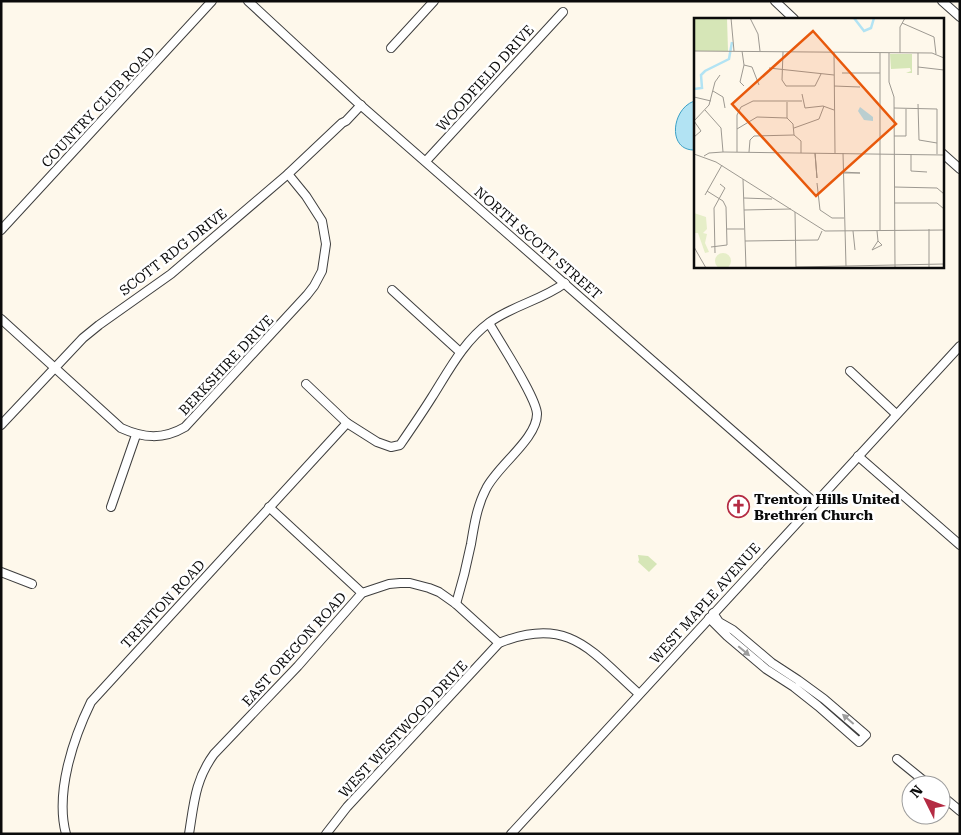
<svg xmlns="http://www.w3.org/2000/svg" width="961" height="835" font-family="'Roboto Serif',serif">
  <rect width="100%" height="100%" fill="#fef8eb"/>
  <path fill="#d6e6b7" d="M638,555l10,1 9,8 -8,8 -11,-10 1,-2z"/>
  <path fill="#b2e3f3" stroke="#3ca1c6" d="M695,101v49c-29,1 -23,-43 0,-49z"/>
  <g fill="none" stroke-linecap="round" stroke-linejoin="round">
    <defs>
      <g id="minor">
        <path d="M248,1l109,101 457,400"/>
        <path d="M775,1l19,18"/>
        <path d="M942,1l18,16"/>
        <path d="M391,48l43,-47"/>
        <path d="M942,153l18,16"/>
        <path d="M426,161l137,-149"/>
        <path d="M1,230l211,-229"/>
        <path d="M392,290l68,62"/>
        <path d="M1,319l120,109c22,10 42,12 64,-1l122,-132 7,-9 8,-15 4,-27 -4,-23 -16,-25 -18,-22"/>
        <path d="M850,371l46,43"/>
        <path d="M306,384l41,39 30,19 14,5 9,-2c11,-16 22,-32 32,-48 17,-27 32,-56 58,-75 24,-17 52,-22 75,-39"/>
        <path d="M1,425l82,-87 16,-13 72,-51 117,-100 54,-51 4,-2 15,-16"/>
        <path d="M858,456l102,89"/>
        <path d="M111,507l25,-72"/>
        <path d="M269,507l93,86"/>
        <path d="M1,572l31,12"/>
        <path d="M456,604c6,-20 11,-40 15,-60 3,-18 6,-38 15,-55 11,-23 51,-50 51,-75 0,-16 -38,-73 -48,-91"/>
        <path d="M709,618l18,18 39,33 28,18 24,19 41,36 7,-7 -42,-36 -26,-19 -26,-17 -39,-33 -14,-8 -6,-9"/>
        <path d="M897,759l32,26"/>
        <path d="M941,795l19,16"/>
        <path d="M66,834c-11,-41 7,-95 25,-132l256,-279"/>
        <path d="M189,834c5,-31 6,-54 25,-80l84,-88 64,-73 27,-9 11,-1h10l19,5 10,4 17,12 43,39"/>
        <path d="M326,834l21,-27 152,-164c70,-28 92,8 140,51"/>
        <path d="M511,834l449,-488"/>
      </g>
    </defs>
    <use href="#minor" stroke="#3e3e3e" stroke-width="10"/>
    <use href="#minor" stroke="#fff" stroke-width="8"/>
  </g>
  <defs><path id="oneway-solid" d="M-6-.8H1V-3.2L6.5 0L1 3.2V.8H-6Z" transform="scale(1.25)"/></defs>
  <g fill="#9d9d9d">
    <use href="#oneway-solid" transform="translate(744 651) rotate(40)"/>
    <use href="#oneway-solid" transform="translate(848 719) rotate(-139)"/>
  </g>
  <defs>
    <symbol id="church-ring" viewBox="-11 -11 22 22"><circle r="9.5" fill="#fff" stroke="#b42b43" stroke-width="1.5"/><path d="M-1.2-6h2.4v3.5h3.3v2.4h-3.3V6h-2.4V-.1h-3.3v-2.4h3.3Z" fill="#b42b43"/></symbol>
  </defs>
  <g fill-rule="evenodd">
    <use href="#church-ring" x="726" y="494" width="25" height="25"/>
  </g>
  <g text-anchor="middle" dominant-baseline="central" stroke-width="5" stroke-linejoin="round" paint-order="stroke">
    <g font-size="14" fill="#0b0b0b" stroke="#fff">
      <text transform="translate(485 78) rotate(-48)">WOODFIELD DRIVE</text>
      <text transform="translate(98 107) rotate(-47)">COUNTRY CLUB ROAD</text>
      <text transform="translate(538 243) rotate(41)">NORTH SCOTT STREET</text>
      <text transform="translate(173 252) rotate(-38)">SCOTT RDG DRIVE</text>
      <text transform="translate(226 365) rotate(-47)">BERKSHIRE DRIVE</text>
      <text transform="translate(705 603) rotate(-48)">WEST MAPLE AVENUE</text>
      <text transform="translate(163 604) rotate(-47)">TRENTON ROAD</text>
      <text transform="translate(294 649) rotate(-48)">EAST OREGON ROAD</text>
      <text transform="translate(403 729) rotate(-47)">WEST WESTWOOD DRIVE</text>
    </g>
    <g font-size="14" font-weight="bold" fill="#0b0b0b" stroke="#fff" text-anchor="start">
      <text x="754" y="499">Trenton Hills United<tspan x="754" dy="16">Brethren Church</tspan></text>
    </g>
  </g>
  <g transform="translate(694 18)">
    <rect width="250" height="250" fill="#fef8eb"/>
    <path d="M0,0h33l1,33h-34zM196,36h22v19h-6l5,-2 -1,-3 -19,1z" fill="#d6e6b7"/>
    <path d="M0,195l12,4 1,12 -4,4 4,1 -2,9 4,9 -4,1 -7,-20h-4zM21 243a8 8 0 1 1 16 0a8 8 0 1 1-16 0Z" fill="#e6eec8"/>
    <path d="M166,89l13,10v4l-9,-1 -6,-9z" fill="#b2e3f3"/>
    <path fill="none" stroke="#b2e3f3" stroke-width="2.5" d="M160,0l10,13 7,-3 3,-10M0,71l8,-1 -1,-13 4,-4 24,-12 3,-17"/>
    <path fill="none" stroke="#9d9991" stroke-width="1" d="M37,0l3,33M56,0l8,16 2,17M208,5l32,14 2,17M0,33l238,2 12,5M48,33l2,14 -4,17 4,4M89,34l-1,28 4,6h29l6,-12M140,34l1,101M186,35v177M195,35v29l5,15 1,171M206,35v-26l5,-9M50,47l8,2 7,18M224,49l26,3M75,50l65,7M148,55h38M224,57v-22M140,68l26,1M19,73l10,6 2,11M108,76l3,14 18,-2 11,4M0,79l17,4M224,86l1,36 18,3M200,90l43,1v45M11,92l16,18 2,24M93,100v-16M0,103l15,-16 6,-23 5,-7M0,103l7,10 -7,6M100,110l25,-9 5,-13M43,111l20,-12 30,1 6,6 1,11M100,117l7,6v12M200,118h12v-27M43,134v-37l4,-8 12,-6h49M55,134l1,-12 4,-4 40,-1M121,135l2,25 -2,-25M149,135l3,113M0,136l22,8 109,69 119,-1M217,136v17l16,1M10,138l5,-3 14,-1 221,3M149,154l17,1h-17M49,161l3,89M123,165l3,27 12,8h12M200,169l43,1 7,6M13,173l16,10 3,6 1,38 -16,2M11,177l17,-30M50,180l28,1M200,185h43l7,6M50,192l47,-1M101,194l1,56M33,211h17M235,211v39M159,213l2,19M183,213l1,10 4,4 -10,5 6,-9M51,223l73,-1 4,-9M0,229l12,21M21,235l-1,-45 11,-20 -5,-4M250,246v-27M102,249l148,-3"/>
    <path fill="#e8590c" fill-opacity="0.15" stroke="#e8590c" stroke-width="2.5" d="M119,13l83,93 -80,72 -84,-92z"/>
    <rect width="250" height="250" fill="none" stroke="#0b0b0b" stroke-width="2.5"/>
  </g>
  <rect width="961" height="835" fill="none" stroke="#0b0b0b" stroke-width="5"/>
  <g transform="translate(926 800) rotate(312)"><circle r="24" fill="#ffffff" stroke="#9d9d9d"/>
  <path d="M0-4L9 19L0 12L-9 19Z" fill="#b42b43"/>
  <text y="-8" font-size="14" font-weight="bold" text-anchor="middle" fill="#0b0b0b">N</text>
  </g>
</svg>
